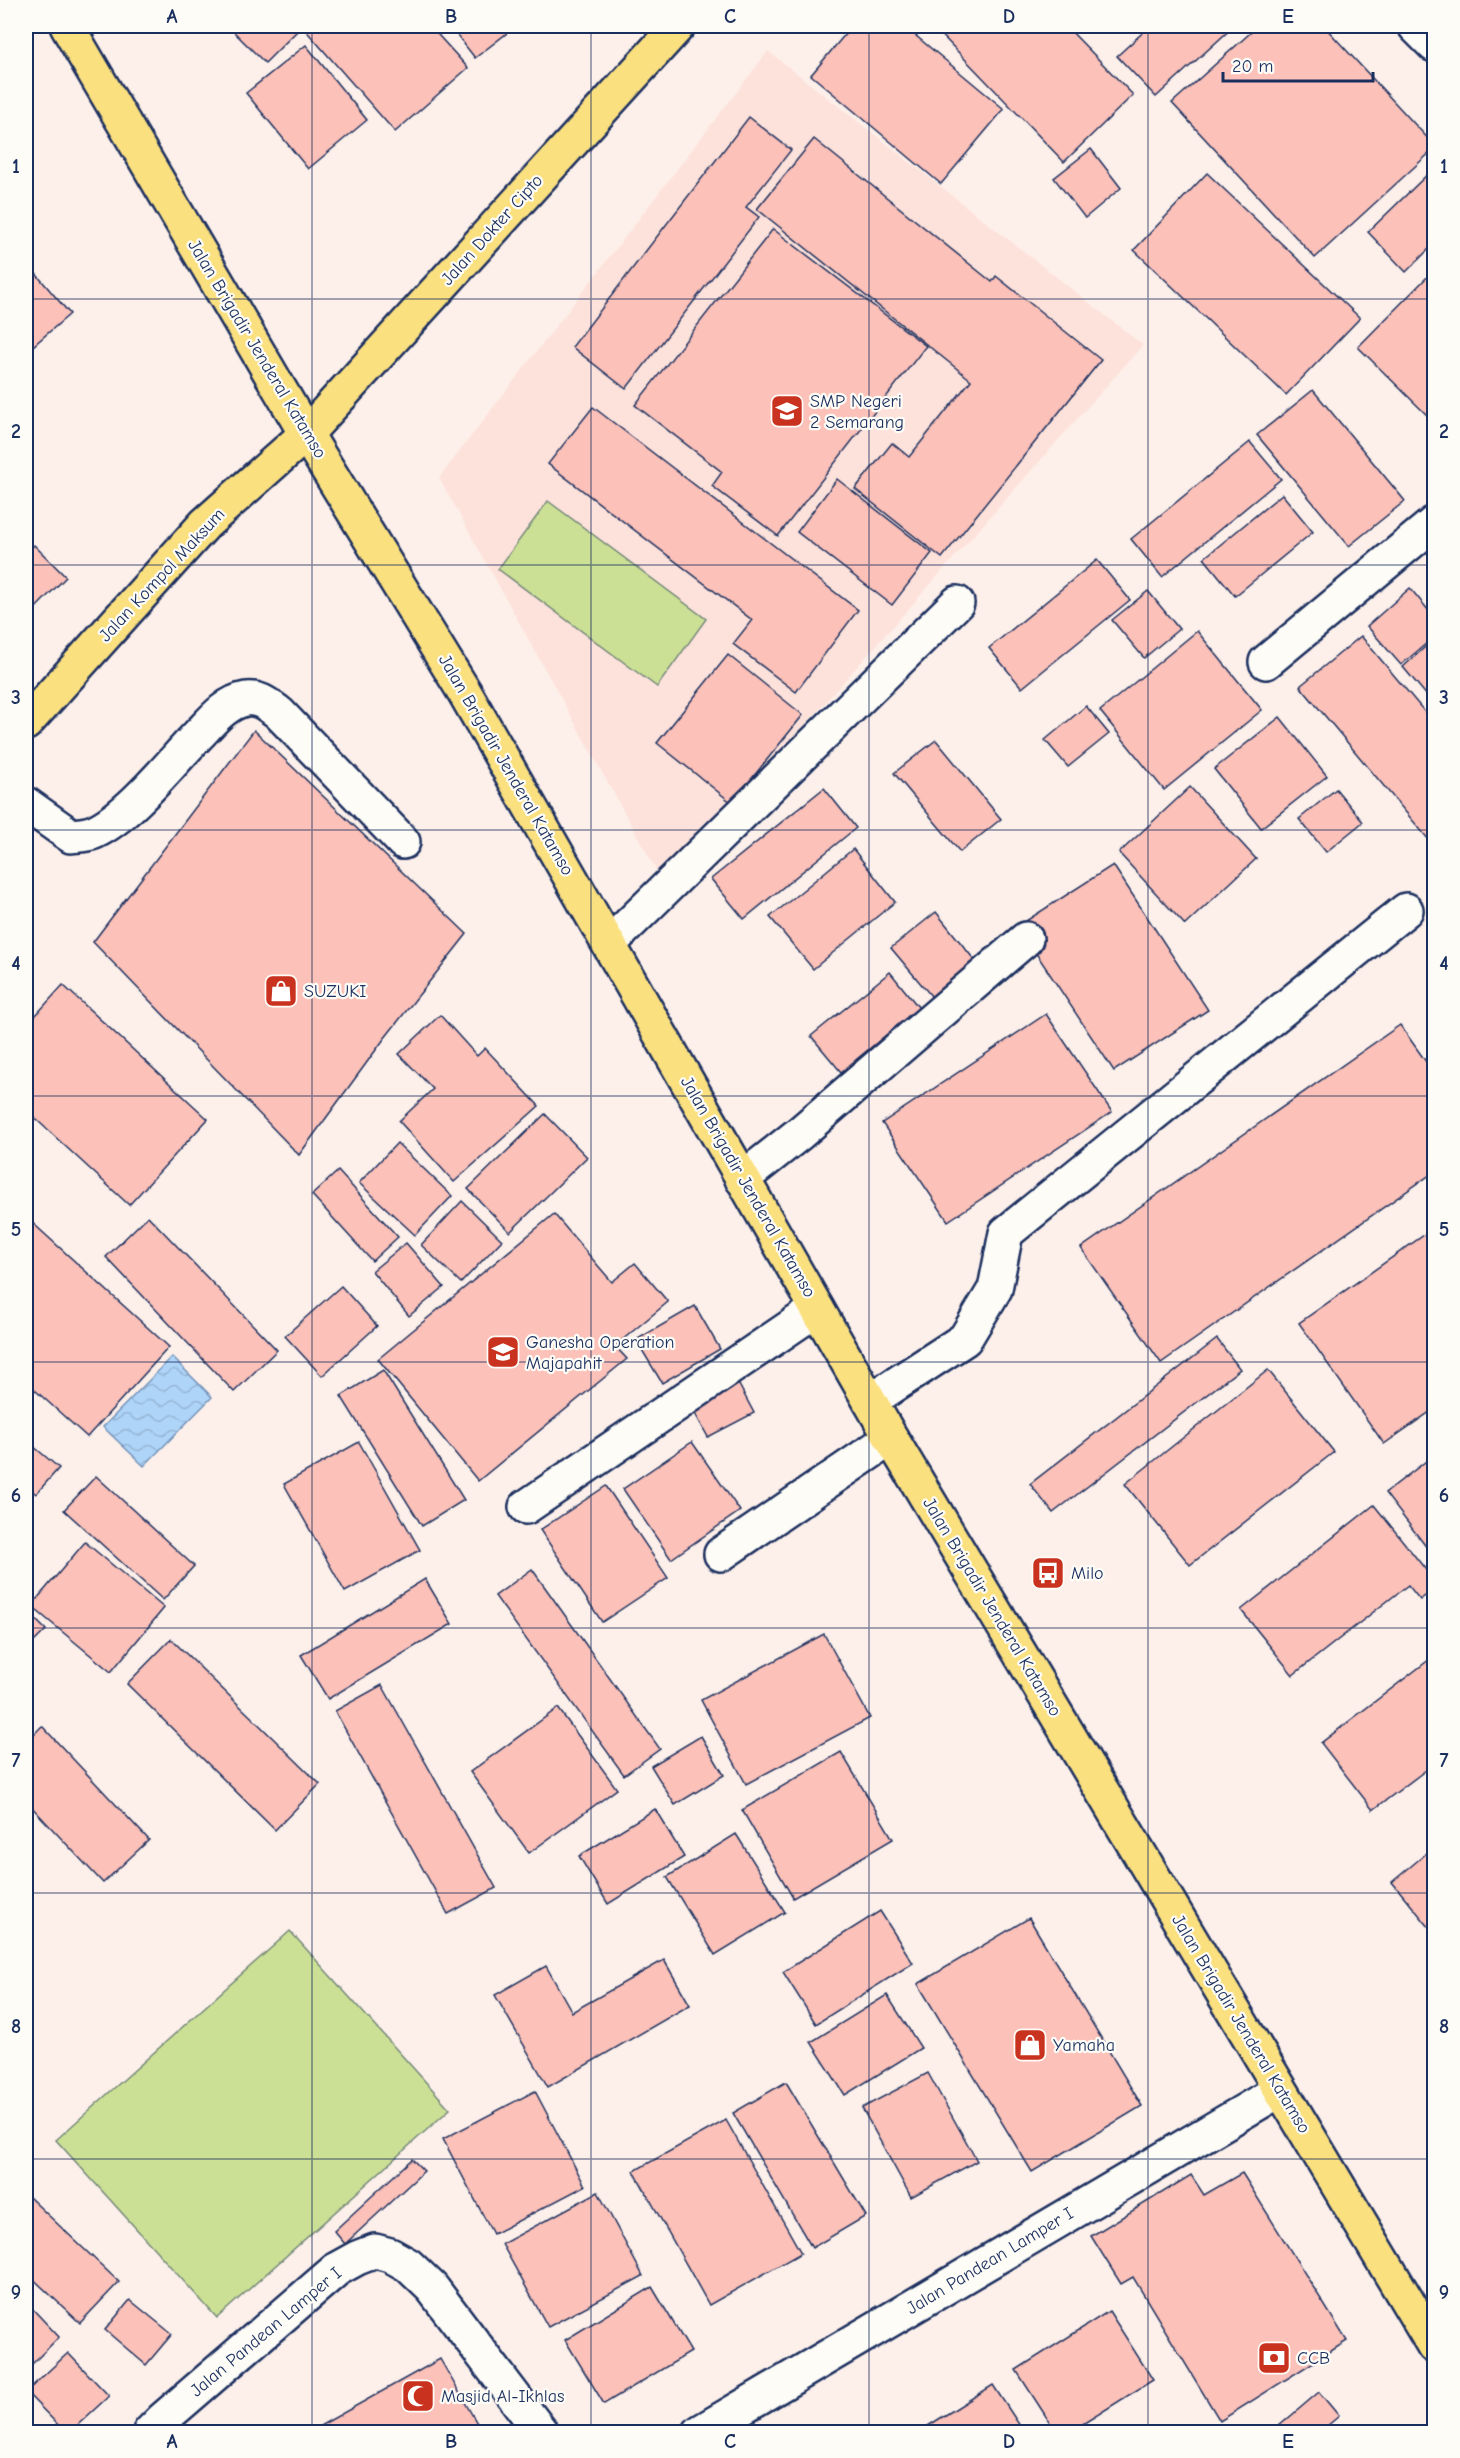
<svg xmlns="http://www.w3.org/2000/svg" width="1460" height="2458" font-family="'Comic Neue',sans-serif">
  <defs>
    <pattern id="water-waves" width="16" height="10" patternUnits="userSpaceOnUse" patternTransform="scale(1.5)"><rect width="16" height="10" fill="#aed4f7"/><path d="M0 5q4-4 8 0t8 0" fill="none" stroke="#95b6d6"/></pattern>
  </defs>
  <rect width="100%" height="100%" fill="#fdf0ea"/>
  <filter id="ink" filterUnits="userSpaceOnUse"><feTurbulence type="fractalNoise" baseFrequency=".0167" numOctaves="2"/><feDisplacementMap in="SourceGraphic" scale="12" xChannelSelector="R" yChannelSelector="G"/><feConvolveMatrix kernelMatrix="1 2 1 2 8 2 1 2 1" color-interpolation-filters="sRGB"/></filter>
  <g filter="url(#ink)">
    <path fill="#fde2db" d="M768,51l375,294 -479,539 -225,-406z"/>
    <g fill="#cce095" stroke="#74887a" stroke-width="1.5">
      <path d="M548,501l158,118 -49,68 -159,-118z"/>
      <path d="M290,1931l160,178 -233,209 -161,-178z"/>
    </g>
    <path fill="url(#water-waves)" stroke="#7392ba" stroke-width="1.5" d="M172,1357l40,40 -68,69 -41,-39z"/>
    <g fill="#fcc1b8" stroke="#1b2f5e" stroke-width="1.5">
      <path d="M234,26h68l-37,37 -34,-34z"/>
      <path d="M302,26h128l38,42 -73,64z"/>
      <path d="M450,26h66l-41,32z"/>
      <path d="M852,26h52l100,83 -63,75 -130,-109z"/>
      <path d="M933,26h133l67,69 -69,67z"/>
      <path d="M1150,26h84l-78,71 -39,-41z"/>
      <path d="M1258,26h66l110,119v4l-119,109 -143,-155z"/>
      <path d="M306,45l61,75 -59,49 -62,-76z"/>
      <path d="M749,117l42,33 -45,57 13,10 -133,172 -54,-42z"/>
      <path d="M814,139l178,143 4,-6 105,84 -159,198 -87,-69 37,-46 17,14 62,-77 -214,-171z"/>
      <path d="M1091,149l30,39 -36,30 -31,-40z"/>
      <path d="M1432,170l2,3v71l-28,28 -38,-40z"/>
      <path d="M1207,173l153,145 -74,77 -152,-145z"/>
      <path d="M773,229l153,117 -148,190 -66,-50 10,-14 -87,-67z"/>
      <path d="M26,262l44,52 -44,38z"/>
      <path d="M1434,270v152l-76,-75z"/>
      <path d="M1313,390l92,111 -56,45 -92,-111z"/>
      <path d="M593,407l265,203 -62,82 -63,-48 19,-24 -204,-156z"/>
      <path d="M1250,442l31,37 -119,98 -31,-38z"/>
      <path d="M837,479l95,74 -40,52 -95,-73z"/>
      <path d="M1282,494l31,38 -78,64 -31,-38z"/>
      <path d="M34,545l32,32 -40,41v-65z"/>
      <path d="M1097,560l33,40 -108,88 -33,-40z"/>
      <path d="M1410,588l24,29v20l-33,28 -34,-39z"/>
      <path d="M1148,591l31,38 -35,29 -32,-38z"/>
      <path d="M1197,631l65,79 -98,80 -64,-79z"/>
      <path d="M1361,636l73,87v123l-134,-160z"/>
      <path d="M1434,639v62l-1,2 -30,-36z"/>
      <path d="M728,655l75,60 -71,88 -75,-60z"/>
      <path d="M1086,706l23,28 -41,33 -23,-27z"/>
      <path d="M1280,717l47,59 -66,52 -47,-59z"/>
      <path d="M254,730l213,204 -83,105 -85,116 -206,-213z"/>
      <path d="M936,740l65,79 -41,33 -66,-79z"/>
      <path d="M1190,787l66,72 -71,66 -66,-72z"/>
      <path d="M824,788l32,40 -112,91 -33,-40z"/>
      <path d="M1336,789l27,33 -37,30 -27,-33z"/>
      <path d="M853,849l42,53 -82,67 -43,-52z"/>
      <path d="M1113,865l95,145 -94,61 -96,-145z"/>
      <path d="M936,912l40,50 -44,35 -41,-49z"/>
      <path d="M890,972l29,36 -78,64 -30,-36z"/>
      <path d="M63,985l145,134 -79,86 -103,-95v-84z"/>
      <path d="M1046,1014l66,98 -164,109 -66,-98z"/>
      <path d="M440,1015l37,41 8,-8 54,58 -85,76 -55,-61 34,-32 -34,-35z"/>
      <path d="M1400,1025l34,48v99l-273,191 -80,-115z"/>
      <path d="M545,1114l42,43 -77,75 -42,-43z"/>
      <path d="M397,1143l55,53 -37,39 -56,-52z"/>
      <path d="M338,1171l60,66 -26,24 -60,-66z"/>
      <path d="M462,1201l40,39 -41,43 -40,-38z"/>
      <path d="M554,1214l58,68 23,-19 33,39 -53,44 12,13 -149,122 -100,-122z"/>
      <path d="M148,1216l129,134 -43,42 -128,-135z"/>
      <path d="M26,1217l143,130 -82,90 -61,-55z"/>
      <path d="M1434,1228v181l-50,35 -85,-121z"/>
      <path d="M406,1243l38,44 -35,29 -37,-45z"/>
      <path d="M341,1286l36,40 -55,50 -37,-40z"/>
      <path d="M695,1306l25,43 -58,34 -26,-43z"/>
      <path d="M1217,1339l23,30 -187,144 -23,-29z"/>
      <path d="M383,1370l81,130 -42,26 -81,-130z"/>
      <path d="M1268,1370l66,82 -144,113 -65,-81z"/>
      <path d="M738,1383l16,30 -46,24 -16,-29z"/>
      <path d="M26,1440l33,28 -23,26 -10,-9z"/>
      <path d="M359,1442l61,108 -75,42 -61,-108z"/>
      <path d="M692,1442l48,69 -69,48 -48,-70z"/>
      <path d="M1434,1455v102l-49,-64z"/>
      <path d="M96,1476l98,90 -31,34 -99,-90z"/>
      <path d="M606,1486l62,92 -66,44 -62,-92z"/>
      <path d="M1374,1505l60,75v9l-14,11 -12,-15 -115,90 -52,-65z"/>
      <path d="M85,1542l79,66 -53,64 -80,-66z"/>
      <path d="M532,1569l128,180 -36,26 -129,-179z"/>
      <path d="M425,1579l27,45 -124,75 -27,-44z"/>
      <path d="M26,1610l20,20 -20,20z"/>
      <path d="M824,1634l46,84 -124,66 -45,-84z"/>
      <path d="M171,1639l149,145 -45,46 -148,-146z"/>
      <path d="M1434,1656v108l-61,46 -52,-67z"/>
      <path d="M382,1685l114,203 -48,26 -113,-203z"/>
      <path d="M558,1708l59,81 -88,64 -59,-81z"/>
      <path d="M42,1726l107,114 -46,43 -77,-82v-59z"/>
      <path d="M701,1736l23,39 -49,30 -24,-39z"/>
      <path d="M841,1752l52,87 -100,59 -51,-88z"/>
      <path d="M655,1809l29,48 -76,47 -29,-48z"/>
      <path d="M736,1834l49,78 -70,43 -48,-78z"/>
      <path d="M1434,1847v86l-42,-51z"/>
      <path d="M880,1911l33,52 -97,61 -33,-52z"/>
      <path d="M1029,1918l113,188 -110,66 -114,-188z"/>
      <path d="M664,1960l26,45 -142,82 -53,-92 51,-29 26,46z"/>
      <path d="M887,1995l34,53 -76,47 -34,-53z"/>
      <path d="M928,2073l49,88 -66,36 -49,-89z"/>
      <path d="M786,2082l80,134 -54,32 -79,-135z"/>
      <path d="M535,2091l50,95 -92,48 -50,-95z"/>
      <path d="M726,2120l75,133 -92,52 -75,-134z"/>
      <path d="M412,2159l12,12 -79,73 -11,-13z"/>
      <path d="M1242,2173l105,168 -127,80 -87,-144 -12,7 -30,-48 100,-61 13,20z"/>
      <path d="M598,2192l45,84 -95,51 -46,-83z"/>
      <path d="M29,2197l90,85 -39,41 -54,-51v-72z"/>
      <path d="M652,2287l39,65 -87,52 -39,-64z"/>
      <path d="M130,2300l42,34 -26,31 -41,-35z"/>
      <path d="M26,2302l33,35 -33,33z"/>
      <path d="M1109,2311l44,69 -83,52h-14l-40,-62z"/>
      <path d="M68,2353l41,43 -39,36h-5l-39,-40z"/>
      <path d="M440,2359l42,73h-173z"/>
      <path d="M993,2385l31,47h-103l-1,-1z"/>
      <path d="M1319,2392l20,24 -19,16h-48z"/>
    </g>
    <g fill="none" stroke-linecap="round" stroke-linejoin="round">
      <defs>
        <g id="minor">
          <path d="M1415,26l19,19"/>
          <path d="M1266,662l168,-139"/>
          <path d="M26,804l45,32c8,-1 16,-1 23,-4 37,-17 79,-72 108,-101 12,-13 26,-29 44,-32 14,-2 23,7 33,14l124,129"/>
          <path d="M610,943l347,-340"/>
          <path d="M742,1179l58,-46 226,-194"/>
          <path d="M870,1401l95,-62 30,-50 11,-56 400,-323"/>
          <path d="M526,1507l291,-198"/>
          <path d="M721,1554l170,-116"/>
          <path d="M150,2432l13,-13 174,-150 20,-11 18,-7 15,4 18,10 24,23 109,144"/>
          <path d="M700,2432l580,-342"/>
        </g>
        <path id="major" d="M67,26l239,408 159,259 426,745 543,908"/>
        <path id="highway" d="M26,723l179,-199 101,-90 372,-408"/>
      </defs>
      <use href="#minor" stroke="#1b2f5e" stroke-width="38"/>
      <use href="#major" stroke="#1b2f5e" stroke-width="38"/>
      <use href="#highway" stroke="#1b2f5e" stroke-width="38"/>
      <use href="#minor" stroke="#fdfcf7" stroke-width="33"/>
      <use href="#major" stroke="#fbe080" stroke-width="33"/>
      <use href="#highway" stroke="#fbe080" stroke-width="33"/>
    </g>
  </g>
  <path fill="none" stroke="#1b2f5e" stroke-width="1.5" stroke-opacity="0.55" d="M312,26v2406M591,26v2406M869,26v2406M1148,26v2406M26,299h1408M26,565h1408M26,830h1408M26,1096h1408M26,1362h1408M26,1628h1408M26,1893h1408M26,2159h1408"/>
  <defs>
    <symbol id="school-square" viewBox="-11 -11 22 22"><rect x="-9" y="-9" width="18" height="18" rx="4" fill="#c8321e" stroke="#fdfcf7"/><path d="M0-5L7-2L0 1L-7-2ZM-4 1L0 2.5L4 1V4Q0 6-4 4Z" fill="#fff"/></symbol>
    <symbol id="shop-square" viewBox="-11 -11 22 22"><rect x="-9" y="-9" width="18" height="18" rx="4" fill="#c8321e" stroke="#fdfcf7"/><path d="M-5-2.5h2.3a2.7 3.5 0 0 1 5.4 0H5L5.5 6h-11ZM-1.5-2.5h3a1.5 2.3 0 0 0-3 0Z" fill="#fff"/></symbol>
    <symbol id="bus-square" viewBox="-11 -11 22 22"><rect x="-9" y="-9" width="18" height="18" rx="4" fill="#c8321e" stroke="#fdfcf7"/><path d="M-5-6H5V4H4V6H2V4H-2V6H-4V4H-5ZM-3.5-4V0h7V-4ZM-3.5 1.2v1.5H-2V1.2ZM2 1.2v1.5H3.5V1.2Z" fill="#fff"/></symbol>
    <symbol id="bank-square" viewBox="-11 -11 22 22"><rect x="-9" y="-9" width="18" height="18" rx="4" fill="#c8321e" stroke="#fdfcf7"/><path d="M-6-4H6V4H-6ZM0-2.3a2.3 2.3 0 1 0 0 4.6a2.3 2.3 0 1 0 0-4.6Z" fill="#fff"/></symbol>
    <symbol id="mosque-square" viewBox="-11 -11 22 22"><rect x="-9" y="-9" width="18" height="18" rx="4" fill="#c8321e" stroke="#fdfcf7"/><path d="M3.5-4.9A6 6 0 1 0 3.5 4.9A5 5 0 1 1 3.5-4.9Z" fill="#fff"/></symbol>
  </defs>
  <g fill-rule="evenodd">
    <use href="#school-square" x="768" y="392" width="38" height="38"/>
    <use href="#shop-square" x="262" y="972" width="38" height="38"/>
    <use href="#school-square" x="484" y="1333" width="38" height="38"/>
    <use href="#bus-square" x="1029" y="1554" width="38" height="38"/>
    <use href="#shop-square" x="1011" y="2026" width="38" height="38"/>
    <use href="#bank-square" x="1255" y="2339" width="38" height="38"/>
    <use href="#mosque-square" x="399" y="2377" width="38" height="38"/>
  </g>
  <g text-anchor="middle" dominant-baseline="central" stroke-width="4.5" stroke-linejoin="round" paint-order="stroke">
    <g font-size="18" fill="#1b2f5e" stroke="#fdfcf7">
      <text transform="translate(492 230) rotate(-48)">Jalan Dokter Cipto</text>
      <text transform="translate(257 349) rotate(59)">Jalan Brigadir Jenderal Katamso</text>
      <text transform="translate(162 575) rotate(-47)">Jalan Kompol Maksum</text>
      <text transform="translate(506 765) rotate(60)">Jalan Brigadir Jenderal Katamso</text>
      <text transform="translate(748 1187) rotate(60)">Jalan Brigadir Jenderal Katamso</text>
      <text transform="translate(992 1607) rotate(59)">Jalan Brigadir Jenderal Katamso</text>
      <text transform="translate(1241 2024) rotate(59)">Jalan Brigadir Jenderal Katamso</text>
      <text transform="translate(990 2261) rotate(-31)">Jalan Pandean Lamper I</text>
      <text transform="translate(266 2332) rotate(-40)">Jalan Pandean Lamper I</text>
    </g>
    <g font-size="18" fill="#1b2f5e" stroke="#fdfcf7" text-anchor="start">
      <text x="810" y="401">SMP Negeri<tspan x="810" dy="21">2 Semarang</tspan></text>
      <text x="304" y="991">SUZUKI</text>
      <text x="526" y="1342">Ganesha Operation<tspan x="526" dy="21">Majapahit</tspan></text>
      <text x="1071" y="1573">Milo</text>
      <text x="1053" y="2045">Yamaha</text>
      <text x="1297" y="2358">CCB</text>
      <text x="441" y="2396">Masjid Al-Ikhlas</text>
    </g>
  </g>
  <rect width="1460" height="2458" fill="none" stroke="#fdfcf7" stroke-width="66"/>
  <path d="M1223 72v9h150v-9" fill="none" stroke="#1b2f5e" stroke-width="3"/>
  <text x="1232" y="72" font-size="18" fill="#1b2f5e" stroke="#fdfcf7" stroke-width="4.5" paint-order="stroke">20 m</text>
  <rect x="33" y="33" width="1394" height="2392" fill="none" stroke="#1b2f5e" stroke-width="2"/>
  <g font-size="20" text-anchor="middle" font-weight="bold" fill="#1b2f5e">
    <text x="172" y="23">A</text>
    <text x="451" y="23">B</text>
    <text x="730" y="23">C</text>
    <text x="1009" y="23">D</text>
    <text x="1288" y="23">E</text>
    <text x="16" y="173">1</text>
    <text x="1444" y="173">1</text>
    <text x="16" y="438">2</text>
    <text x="1444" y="438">2</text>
    <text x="16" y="704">3</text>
    <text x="1444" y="704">3</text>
    <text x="16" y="970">4</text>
    <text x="1444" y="970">4</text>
    <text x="16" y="1236">5</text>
    <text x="1444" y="1236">5</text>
    <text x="16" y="1502">6</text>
    <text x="1444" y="1502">6</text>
    <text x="16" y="1767">7</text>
    <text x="1444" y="1767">7</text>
    <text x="16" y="2033">8</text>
    <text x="1444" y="2033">8</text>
    <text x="16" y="2299">9</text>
    <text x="1444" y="2299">9</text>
    <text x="172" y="2448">A</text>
    <text x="451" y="2448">B</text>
    <text x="730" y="2448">C</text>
    <text x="1009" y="2448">D</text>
    <text x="1288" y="2448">E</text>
  </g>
</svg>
